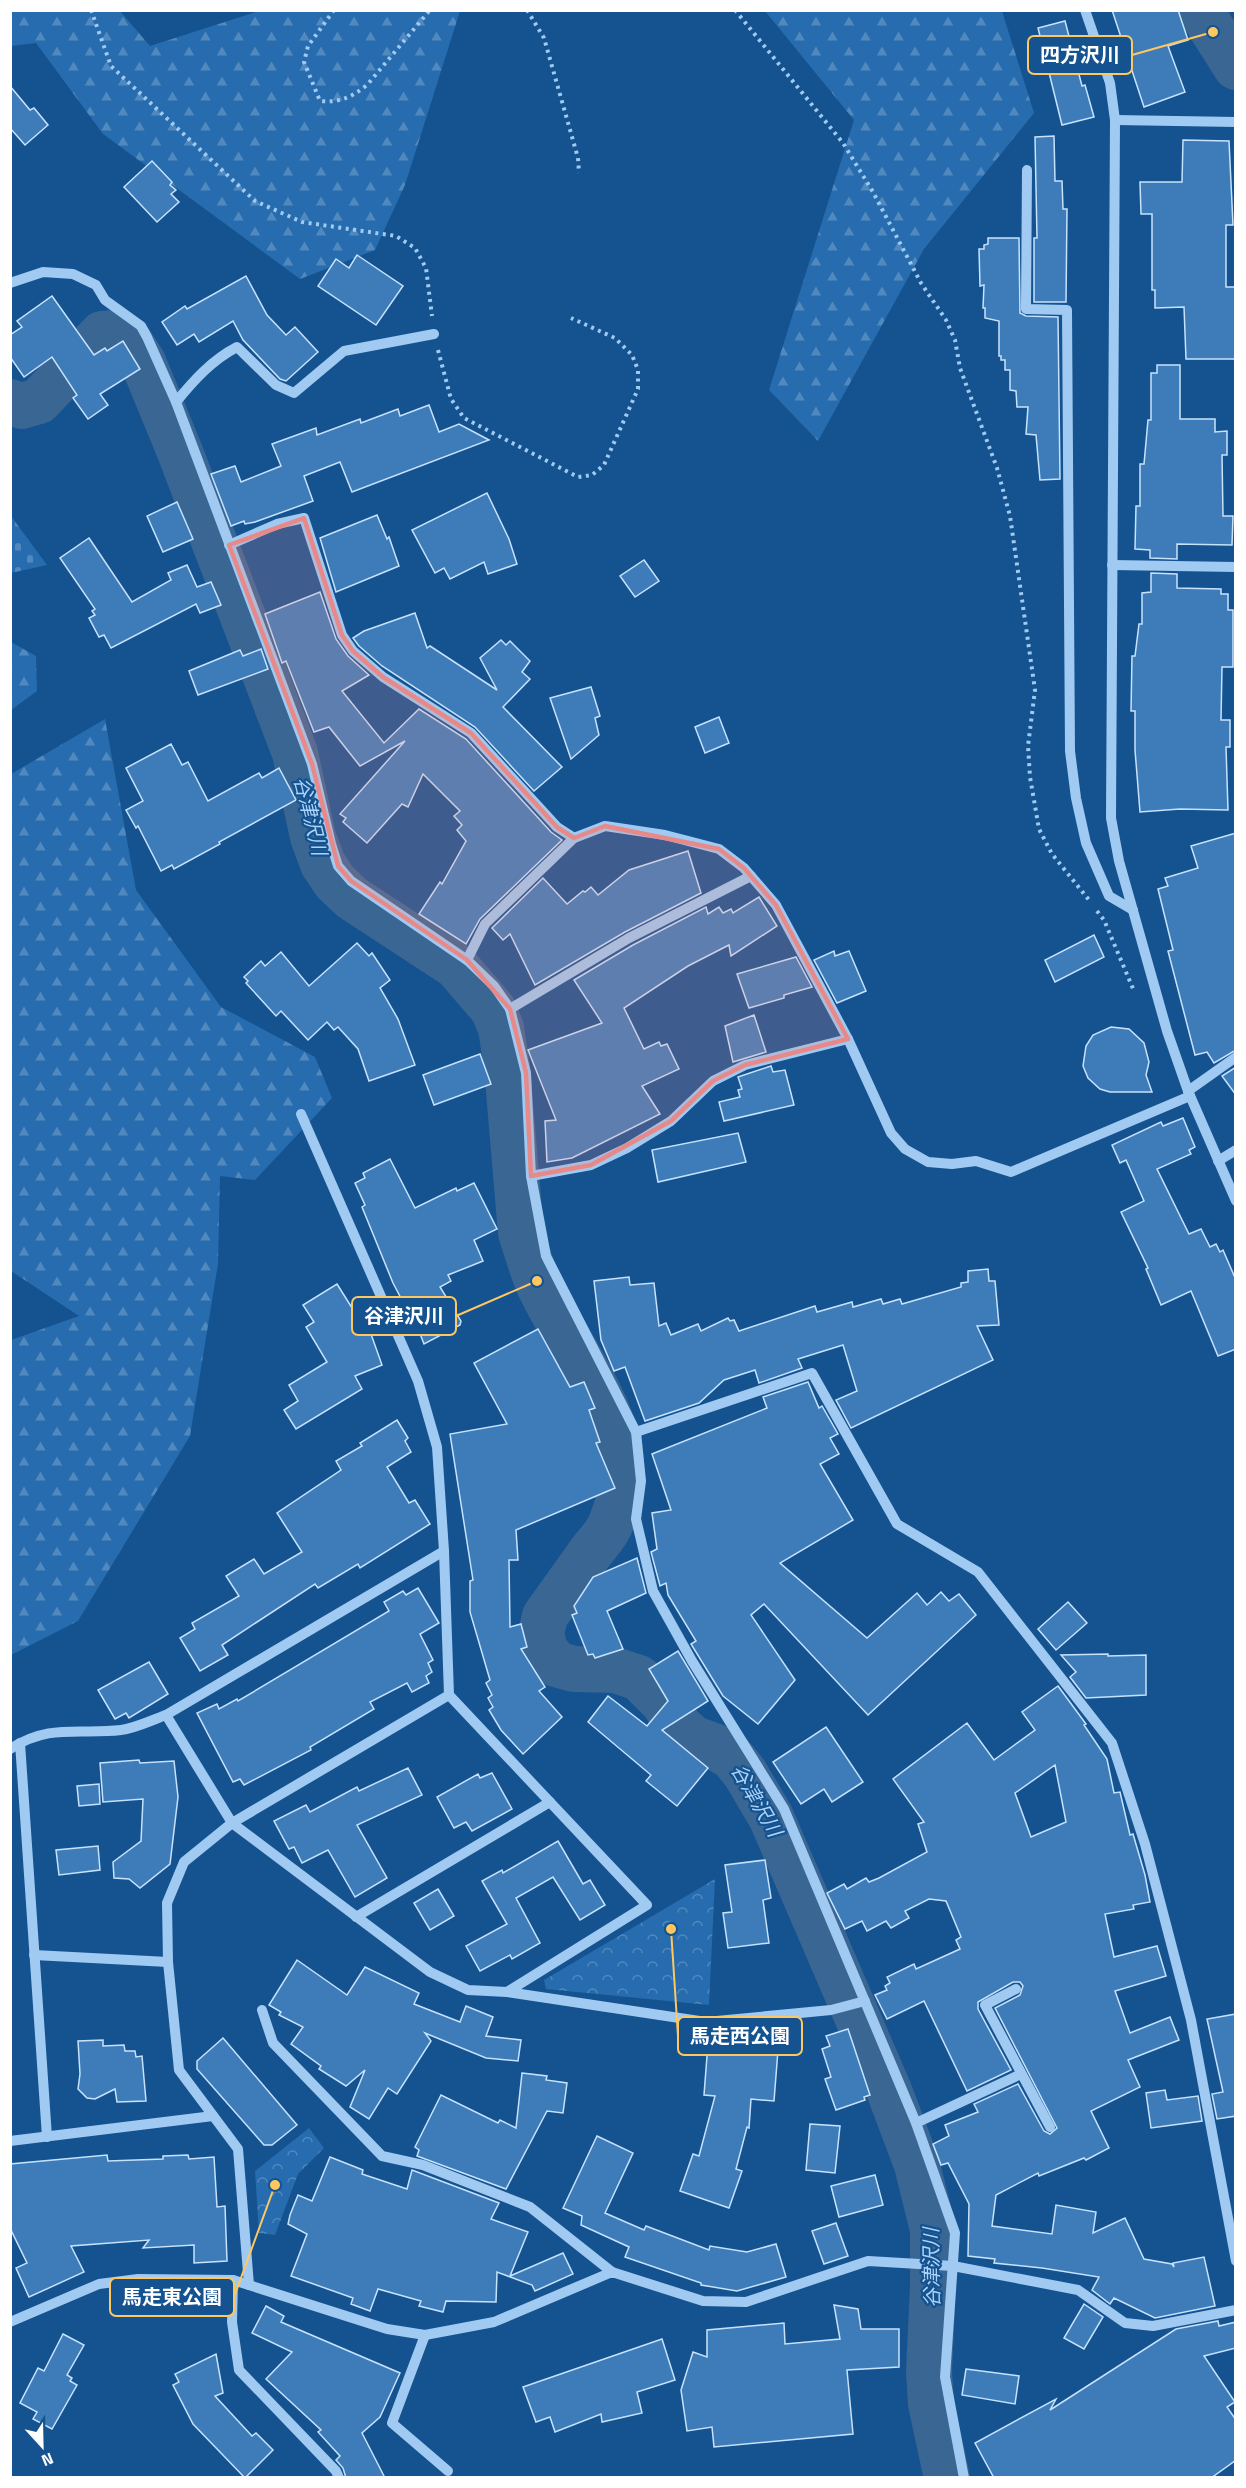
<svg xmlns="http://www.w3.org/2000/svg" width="1246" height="2488" font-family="'Titillium Web','Noto Sans JP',sans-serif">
  <defs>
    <pattern id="forest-firs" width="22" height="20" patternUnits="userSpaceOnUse" patternTransform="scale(1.5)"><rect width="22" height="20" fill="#266cae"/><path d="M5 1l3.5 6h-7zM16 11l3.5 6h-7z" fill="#5189be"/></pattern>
    <pattern id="cemetery-stones" width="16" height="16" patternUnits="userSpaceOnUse" patternTransform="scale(1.5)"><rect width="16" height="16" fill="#266cae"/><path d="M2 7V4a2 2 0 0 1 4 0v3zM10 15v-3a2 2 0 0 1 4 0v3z" fill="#5189be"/></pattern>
    <pattern id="park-crowns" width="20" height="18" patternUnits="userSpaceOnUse" patternTransform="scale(1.5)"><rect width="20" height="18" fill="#266cae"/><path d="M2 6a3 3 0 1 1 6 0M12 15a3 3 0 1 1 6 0" fill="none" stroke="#5189be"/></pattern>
  </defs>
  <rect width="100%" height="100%" fill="#145290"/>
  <g fill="url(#forest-firs)">
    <path d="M11,11h109l30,35 109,-35h201l-55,174 -30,65 -75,29 -197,-145 -67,-91 -25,3z"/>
    <path d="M765,11h237l32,102 -110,136 -106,192 -49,-51 85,-270z"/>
    <path d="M11,642l25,14 1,35 -26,19z"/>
    <path d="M105,719l31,171 85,117 94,50 17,41 -77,82 -35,-4 -2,88 -28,172 -112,185 -67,34v-315l68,-24 -68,-45v-497z"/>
  </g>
  <path fill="url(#cemetery-stones)" d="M11,516l36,49 -36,8z"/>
  <g fill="url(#park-crowns)">
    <path d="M715,1879l-6,126 -163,-16 -2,-9z"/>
    <path d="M309,2128l15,20 -26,26 -23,61 -16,-2 -4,-62z"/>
  </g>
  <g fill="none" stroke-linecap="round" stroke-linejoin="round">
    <g stroke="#3a6693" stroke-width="46">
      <path d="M1200,10l36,57"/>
      <path d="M10,402l12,4 17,-5 63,-67 14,-1 14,9 13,20 37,90 115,301 18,84 10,27 12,18 17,16 104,68 37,43 8,19 6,40 14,165c5,16 10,32 16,48 33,75 113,155 74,242 -4,11 -14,21 -21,30 -15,21 -30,42 -45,63l-4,18 4,16 11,14 18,5 41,1 24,8 24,24 17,25 14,12 20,7 18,11 13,16 26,44 119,276 27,72 16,65v56l-4,85 2,33 16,74"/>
    </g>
  </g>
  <g fill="#3d7cb9" stroke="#c7e2fc" stroke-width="1.5" fill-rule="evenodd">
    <path d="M1112,10h66l10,30 -20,6 17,46 -41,15z"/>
    <path d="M1065,21l17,65 3,-1 9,32 -32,8 -24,-97z"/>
    <path d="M10,86l20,24 4,-2 14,17 -23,20 -15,-17z"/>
    <path d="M1054,136l1,45h7l1,28h4l-1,93h-32v-64h3l-2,-101z"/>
    <path d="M1183,140l46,1 4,84h-7v62h9v72h-49l-2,-52 -29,1v-18h-3v-76h-11l-1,-32h42z"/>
    <path d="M152,161l20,21 -2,3 6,5 -5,4 8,8 -22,20 -33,-35z"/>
    <path d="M988,238h31l1,75 6,3 32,1 2,162 -20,1 -4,-45 -10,-1 2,-27h-11l-1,-16 -6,-1v-20h-5v-10h-4v-4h-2v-35l-14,-3v-10h-2l1,-23 -4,1 -1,-37h5v-4l4,-1z"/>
    <path d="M357,255l46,31 -27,39 -58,-39 18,-27 13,9z"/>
    <path d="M246,276l21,39 19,20 9,-8 23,25 -32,29 -6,-2 -37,-39 -10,-19 -34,21 -5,-8 -17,11 -15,-23 23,-16 2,3z"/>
    <path d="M52,296l42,59 11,-7 2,3 16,-10 17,28 -40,25 8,11 -20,14 -15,-21 4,-3 -25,-38 -28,20 -14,-20v-22l12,-8 -5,-6z"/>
    <path d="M1157,365h23v54h35v13l12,-1v24h-5l1,61h10l-1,29 -55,-1v15l-27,-1v-8l-15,-1 1,-43h4v-42h4l4,-44h3v-47h6z"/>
    <path d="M429,405l10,27 20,-8 30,16 -137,52 -12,-30 -36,14 9,25 -58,21 -10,2 -1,-3 -13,5 -20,-52 24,-8 6,16 40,-16 -9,-22 44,-16 1,7 43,-16 1,4 37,-14 2,7z"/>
    <path d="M487,493l22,46 8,25 -29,10 -4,-12 -34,17 -6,-11 -9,5 -23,-43z"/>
    <path d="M177,502l16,37 -30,13 -16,-36z"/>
    <path d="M377,515l10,24 2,-2 10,29 -63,26 -16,-54z"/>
    <path d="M89,538l43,64 39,-22 -3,-7 19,-8 10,22 14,-5 10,23 -21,8 -4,-9 -85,44 -7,-13 -5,2 -10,-19 6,-3 -3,-4 3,-2 -35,-51z"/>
    <path d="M644,560l15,21 -24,16 -15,-21z"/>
    <path d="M1151,573l26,1v14l44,1v5h7v16h5v57h-11l-1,53h9v27h-4l2,63 -48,-1 -40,3 -5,-62v-39h-4l1,-55h3l4,-32h3v-31l9,-1z"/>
    <path d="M320,592l16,47 12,17 21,19 -27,16 42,52 35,-34 47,30 85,93 11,8 -82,79 -14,25 -47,-30 21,-32 2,2 24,-43 -9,-11 5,-5 -8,-9 6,-5 -37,-37 -15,33 -6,-3 -35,39 -24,-21 3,-4 -6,-4 65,-73 -45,25 -31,-39 -15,5 -28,-71 -4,2 -17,-49z"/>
    <path d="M415,613l12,35 3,-2 67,44 -17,-32 21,-18 5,5 4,-4 20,20 -8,11 8,7 -27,28 59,60 -28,24 -59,-64 -93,-61 -23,-20 -6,-8 11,-7z"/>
    <path d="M261,649l7,20 -70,26 -9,-24 51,-21 3,6z"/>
    <path d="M591,687l9,29 -5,2 4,17 -28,24 -21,-61z"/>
    <path d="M719,717l10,26 -24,10 -10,-26z"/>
    <path d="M171,744l11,21 6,-3 20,39 51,-28 3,5 17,-10 17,32 -77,42 1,2 -46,25 -2,-4 -11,6 -23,-45 -2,2 -10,-18 17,-9 -17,-33z"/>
    <path d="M1236,833v217l-22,13 -7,-11 -12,3 -27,-104 5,-1 -15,-61 10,-3 -3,-8 33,-10 -7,-22z"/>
    <path d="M688,851l13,42 -76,39 -90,53 -25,-51 -7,6 -11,-12 51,-50 24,26 16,-13 2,1 6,-5 7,8 31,-25z"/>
    <path d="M759,897l18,29 -46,30 -2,-11 -41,21 -64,42 20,41 15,-7 2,4 6,-2 12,25 -37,17 18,28 -88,44 -25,4 -2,-41 11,-1 -28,-70 74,-27 -28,-43 59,-35 73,-38 2,7 11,-7 4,6 8,-4 2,4z"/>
    <path d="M1094,935l10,22 -49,25 -10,-22z"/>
    <path d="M357,943l12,13 3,-3 18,27 -10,8 18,31 17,46 -46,16 -11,-32 -20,-22 -4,3 -7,-8 -19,18 -27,-29 -5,5 -30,-33 2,-2 -4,-4 17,-16 4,5 16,-14 28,34z"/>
    <path d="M834,951l1,5 14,-5 17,40 -29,12 -23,-43z"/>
    <path d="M796,957l16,30 -28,8v3l-35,10 -12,-34z"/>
    <path d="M754,1015l12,37 -33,10 -8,-36z"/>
    <path d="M1111,1027l18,2 15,14 5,19 -3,13 6,17h-42l-10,-3 -12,-11 -5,-12 3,-20 7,-11z"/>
    <path d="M480,1054l11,30 -57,21 -11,-30z"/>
    <path d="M771,1066l2,6 12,-2 9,35 -70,16 -5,-19 21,-5 -2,-7 4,-1 -4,-12z"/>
    <path d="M1236,1067v28l-14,-19z"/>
    <path d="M1183,1118l12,29 -6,3 2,4 -34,15 32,65 12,-5 9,18 6,-3 4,8 3,-2 13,30v69l-18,7 -27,-65 -30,14 -15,-36 2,-1 -27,-56 23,-11 -18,-41 -6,3 -8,-18 49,-23 2,4z"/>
    <path d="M738,1133l8,29 -88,20 -6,-32z"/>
    <path d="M390,1159l25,49 41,-20 1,3 17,-8 23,46 -23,11 9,21 -35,14 3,6 -11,6 21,34 -1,4 -36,19 -16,-41 -4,1 -11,-21 -31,-76 3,-2 -10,-22 10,-5 -2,-5z"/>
    <path d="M988,1269l1,12h6l4,44 -22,1 16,34 -142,68 -15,-28 21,-9 -14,-46 -45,14 4,9 -43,15 -4,-13 -31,10 -25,23 -54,18 -20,-54 -11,4 -13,-31 -7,-59 35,-4 1,8 24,-2 5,43 7,-3 5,12 27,-11 3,7 27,-13 2,3 4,-1 5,11 76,-25 2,6 35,-10 1,5 28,-8 2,5 17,-5 2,5 59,-17v-4l7,-1v-11z"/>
    <path d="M337,1284l32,51 2,-1 11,31 -27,11 7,13 -66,40 -12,-19 14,-9 -9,-16 38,-23 -21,-35 8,-5 -11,-17z"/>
    <path d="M538,1329l32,58 14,-5 11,26 -6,2 11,32 -4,1 19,45 -99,42 2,30h-9l1,67 11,-3 6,23 -6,2 24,38 -6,4 23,26 -39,37 -22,-24 -12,-20 4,-3 -5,-9 4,-3 -6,-12 4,-3 -20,-68v-31l3,-1 -23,-146 57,-10 -33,-61z"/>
    <path d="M808,1382l11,26 3,-2 16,28 -8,4 9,16 -19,10 33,56 -73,43 87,75 50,-45 10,12 14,-13 8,9 10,-7 17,21 -108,100 -104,-111 -13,11 44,65 -37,44 -35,-28 -32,-52 5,-3 -28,-46 -2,-12 -6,3 -9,-34 6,-3 -5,-36 19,-3 -19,-56 115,-46 -4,-11z"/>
    <path d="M397,1420l11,18 -3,3 6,11 -24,15 22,36 6,-3 15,24 -70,44 -2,-4 -40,24 -3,-4 -93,61 6,10 -28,16 -20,-33 15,-9 -3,-6 47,-27 -13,-20 28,-17 10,15 38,-22 -25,-39 64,-43 -5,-9 26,-15 -2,-3z"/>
    <path d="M637,1558l9,35 -39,18 16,38 -28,9 -2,-4 -5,1 -16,-40 5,-2 -3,-7 19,-29z"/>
    <path d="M418,1588l21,35 -19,11 13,26 -5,3 4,9 -6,4 3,7 -17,9 -5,-9 -37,19 4,7 -64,38 1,3 -67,35 -4,-6 -7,3 -36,-69 20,-9 2,5 18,-10 1,2 151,-90 -5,-9 19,-11 3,4z"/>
    <path d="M1068,1602l19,21 -31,27 -18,-21z"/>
    <path d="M678,1651l30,50 -46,29 46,38 -31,38 -31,-25 5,-6 -63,-53 20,-26 39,30 21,-25 -19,-32z"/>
    <path d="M1108,1654v2l38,-1v40l-60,3 -16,-21 6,-5 -15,-17z"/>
    <path d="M149,1662l19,32 -39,24 -3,-5 -11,6 -17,-29z"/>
    <path d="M1058,1686l28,38 -2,1 23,34 7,34 6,-1 10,43 3,-1 12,41 5,27 -17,3 1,4 -29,5 9,43 43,-11 9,30 -51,15 15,42 40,-16 9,23 -51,20 12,27 -49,24 18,37 -23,12 -2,-2 -45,18 -1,-3 -42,22 -4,31 60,8 4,-29 40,7 -3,21 32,-15 19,41 28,5 2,3 -1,-4 31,-6 11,49 -60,12 -41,-20 -4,6 -18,-14 7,-13 -57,-9 -48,-5 1,-4 -27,-3 1,-52 -21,-41 -7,2 -8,-21 16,-8 -4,-11 33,-13 -4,-8 44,-20 26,47 6,3 7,-6 -62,-120 25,-13 3,-9 -3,-4h-7l-35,20v7l33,61 -44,21 -43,-90 -37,18 -12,-24 12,-5 -2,-4 5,-3 -3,-6 27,-13 2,5 44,-20 -4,-9 5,-3 -15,-36 -17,-2 -24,12 4,7 -18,10 -5,-7 -19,10 -5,-10 -17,8 -18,-36 17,-9 3,5 19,-11 3,4 10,-4 48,-26 -9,-28 6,-2 -31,-43 74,-56 27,37 41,-30 -13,-18zM1055,1765l11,57 -35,15 -16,-44z"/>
    <path d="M826,1727l37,55 -31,20 -8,-13 -23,15 -28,-42z"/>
    <path d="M139,1760l1,3 34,-2 4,36 -8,67 -30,24 -11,-9 -15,-1 -1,-16 28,-21 2,-42 -40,3 -3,-39z"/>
    <path d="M408,1768l14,27 -65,30 30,53 -32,19 -27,-47 -26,13 -8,-16 -5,2 -15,-28 32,-16 4,7 47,-25 2,4z"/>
    <path d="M492,1773l20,36 -40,22 -6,-9 -12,6 -17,-31 41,-23 2,4z"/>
    <path d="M99,1784l1,20 -21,2 -2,-20z"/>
    <path d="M558,1841l25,43 7,-4 15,25 -25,15 -27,-43 -37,21 24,45 -28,16 -2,-4 -30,16 -14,-25 41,-22 -25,-43 20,-11 1,3z"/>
    <path d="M98,1846l2,24 -41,5 -3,-25z"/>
    <path d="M765,1860l6,38 -8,2 6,43 -41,5 -5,-35 9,-1 -7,-47z"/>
    <path d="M438,1889l16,27 -24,14 -16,-27z"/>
    <path d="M297,1960l50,35 18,-28 54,26 -5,11 46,18 6,-16 27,11 -7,19 35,4 -3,21 -32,-3 -61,-25 6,8 -34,53 -9,-6 -19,31 -19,-12 15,-37 -19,16 -27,-17 2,-3 -30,-22 12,-17 -24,-12 2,-3 -12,-7z"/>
    <path d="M1236,2014v102l-19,3 -5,-25 11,-2 -16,-73z"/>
    <path d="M848,2029l22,66 -6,2 1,3 -29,10 -11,-31 6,-2 -9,-28 8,-3 -4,-10z"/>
    <path d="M223,2038l74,87 -25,20h-8l-67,-76v-8z"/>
    <path d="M103,2040v6l21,-1 1,6h10l1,6 6,-1 4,45 -29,1 -2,-13 -20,10 -8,-1 -9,-9 2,-15 -2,-33z"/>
    <path d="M708,2043l70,7 -4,51 -23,-2 -2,29 -2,-1 -11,42 6,2 -13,37 -49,-17 13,-37 6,2 16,-60 -11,-1z"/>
    <path d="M522,2073l25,3 -1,4 21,3 -4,30 -16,-2 -41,78 -89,-33 2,-6 -4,-3 26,-52 57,28 2,-3 16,8z"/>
    <path d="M1165,2090l2,10 31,-4 4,25 -51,7 -5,-35z"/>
    <path d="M810,2124l30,2 -5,47 -29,-3z"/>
    <path d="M597,2136l36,17 -28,60 39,17 2,-4 63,24 1,-4 37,6 29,-8 10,33 -49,14 -36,-6v-2l-76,-26 4,-10 -48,-22 1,-9 -19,-8z"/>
    <path d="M107,2155l1,6 55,-2v-3l25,-1 1,4 25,-2 3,50 8,-1 2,55 -33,2v-18l-51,3 6,-8 -78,6 13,26 -55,25 -13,-29 11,-5 -17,-35v-64z"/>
    <path d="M330,2157l33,13 -1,4 45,15 5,-19 87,33 -8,16 37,13 -18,44 53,-23 10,21 -38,17 -3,-6 -35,-13 -1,30 -50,-1 -3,11 -24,-6 2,-5 -43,-12 -8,22 -19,-7 2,-6 -62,-22 16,-42 -19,-10 2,-9 8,-20 14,6z"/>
    <path d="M875,2175l8,30 -44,12 -8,-31z"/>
    <path d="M836,2223l12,33 -24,8 -12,-33z"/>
    <path d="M1084,2304l19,13 -19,32 -20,-11z"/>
    <path d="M834,2305l24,4 3,20h38v38l-52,3 6,64 -139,13 -2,-20 -25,4 -6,-41 12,-38 14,5v-27l77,-7 1,21 55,-5z"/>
    <path d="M266,2306l18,10 -3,6 119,51 -20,44 -18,16 23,45h-39l-3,-10 -7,-8 4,-4 -22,-24 3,-2 -55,-51 26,-27 -40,-19z"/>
    <path d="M1218,2321l1,5 17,-4v26l-32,8 31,46 -8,5 9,13v40l-25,18h-217l-19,-35 81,-44 -6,11 126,-81z"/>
    <path d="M63,2334l21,11 -17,30 5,3 -2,3 7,4 -25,44 -19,-10 4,-7 -17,-9 18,-35 6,3z"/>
    <path d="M662,2339l13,41 -38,12 5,21 -40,9 -1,-8 -46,18 -5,-15 -14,5 -13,-35z"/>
    <path d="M216,2354l7,39 -8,3 37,40 4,-3 17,17 -28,28 -52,-54 -20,-39 6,-3 -4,-8z"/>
    <path d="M966,2369l53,7 -4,28 -53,-9z"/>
  </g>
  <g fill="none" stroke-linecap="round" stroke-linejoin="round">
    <g stroke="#a0caf1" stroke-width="4" stroke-dasharray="3 4.5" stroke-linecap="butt">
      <path d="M91,10l20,56 144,135 47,21 94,14 19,12 11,20 6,48"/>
      <path d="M334,10l-26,36 -4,16 16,39c20,2 32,-4 47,-16l63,-75"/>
      <path d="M527,10l17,28 34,120 1,15"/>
      <path d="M735,10l108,133 30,49 48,91 25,37 9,20 5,28 37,100 13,48 25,174 -7,56 2,31 9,52 13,25 37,46"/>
      <path d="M438,350l13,49 13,19 114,59 14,-2 12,-10 34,-76v-19l-6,-15 -17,-17 -44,-20"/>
      <path d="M1097,911l7,9 30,71"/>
    </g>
    <g stroke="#a0caf1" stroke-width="10">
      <path d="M1085,10l25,73 5,37 -4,698 8,43 48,170 21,60 48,110"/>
      <path d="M1115,120l121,2"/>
      <path d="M1027,170l-1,139 41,1 3,441 6,47 10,45 23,53 24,14"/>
      <path d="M10,283l33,-11 30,2 23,11 9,15 36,26 6,11 29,65 136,362 19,80 7,22 13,15 116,79 27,26 16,23 16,64 5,103 15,80 90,176 5,49 -5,38 17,72 39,70 92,148 132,314 39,110 -10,144 19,101"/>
      <path d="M176,402c18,-22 36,-42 61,-55l39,38 18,8 50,-42 90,-17"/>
      <path d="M229,545l48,-21 27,-6 38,117 11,16 30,26 88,56 86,94 17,11"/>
      <path d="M1112,565l124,2"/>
      <path d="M467,960l18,-36 89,-86 31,-12 60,9 54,14 25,19 32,37 72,134 -103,26 -32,16 -42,40 -44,27 -36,17 -60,11"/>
      <path d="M510,1009l119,-71 122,-62"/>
      <path d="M848,1039l43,94 14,16 23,13 24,2 24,-3 35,11 179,-76"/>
      <path d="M1188,1091l48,-34"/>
      <path d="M1218,1161l18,-11"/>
      <path d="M636,1432l176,-59 85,151 81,48 134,171 33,101 46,176 45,241"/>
      <path d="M166,1715l66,108 198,149 38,18 39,2 140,-87 -198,-210 -5,-144 -7,-104 -19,-66 -117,-267"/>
      <path d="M20,1743l27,394"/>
      <path d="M10,1749c40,-26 69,-14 111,-19 15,-2 31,-10 45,-15l278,-164"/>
      <path d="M356,1917l194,-115"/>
      <path d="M34,1955l134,7"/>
      <path d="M1016,1989l-31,16 65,122"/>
      <path d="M507,1992l199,30 125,-12 34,-9"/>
      <path d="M262,2010l11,33 109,113 41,9 107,42 82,65"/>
      <path d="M916,2123l105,-49"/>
      <path d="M10,2141l203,-25"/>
      <path d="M233,2280l-1,42 7,48 97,101 3,7"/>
      <path d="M249,2285l-11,-136 -59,-79 -11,-108 -1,-59 17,-41 48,-39 217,-128"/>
      <path d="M10,2322l89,-38 39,-5 95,1 154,49 38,6 69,-13 118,-50 91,29 43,1 122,-41 85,5 125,24 47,33 28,3 83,-16"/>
      <path d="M425,2335l-33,88 56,48"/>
    </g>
  </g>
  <path fill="#e88989" fill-opacity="0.2" stroke="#e88989" stroke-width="4.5" stroke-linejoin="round" d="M304,518l38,117 11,16 30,26 88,56 86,94 17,11 31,-12 114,23 25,19 32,37 72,134 -103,26 -32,16 -42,40 -80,44 -60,11 -5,-103 -16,-64 -43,-49 -116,-79 -13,-15 -26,-102 -83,-219z"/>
  <g text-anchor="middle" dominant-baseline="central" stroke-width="4.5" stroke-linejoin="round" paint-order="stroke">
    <g font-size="20" font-style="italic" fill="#acd3f8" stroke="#145290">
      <text transform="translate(311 816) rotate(76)">谷津沢川</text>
      <text transform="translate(757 1800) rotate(60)">谷津沢川</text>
      <text transform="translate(931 2268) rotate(-91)">谷津沢川</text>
    </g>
  </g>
  <path fill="none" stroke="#ffc760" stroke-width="2" d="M1213 32L1132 55M537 1281L456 1316M671 1929L678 2036M275 2185L234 2297"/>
  <g fill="#ffc760" stroke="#145290" stroke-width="2">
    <circle cx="1213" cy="32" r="6"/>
    <circle cx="537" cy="1281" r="6"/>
    <circle cx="671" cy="1929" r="6"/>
    <circle cx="275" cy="2185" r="6"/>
  </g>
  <g fill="#145290" stroke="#ffc760" stroke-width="2">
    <rect x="1028" y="36" width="104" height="38" rx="6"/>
    <rect x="352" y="1297" width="104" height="38" rx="6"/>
    <rect x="678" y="2017" width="124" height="38" rx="6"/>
    <rect x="110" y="2278" width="124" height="38" rx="6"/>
  </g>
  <g font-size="20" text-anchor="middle" font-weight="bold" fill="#fff">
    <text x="1080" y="62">四方沢川</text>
    <text x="404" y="1323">谷津沢川</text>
    <text x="740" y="2043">馬走西公園</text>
    <text x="172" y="2304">馬走東公園</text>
  </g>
  <rect width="1246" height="2488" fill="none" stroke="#ffffff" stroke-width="24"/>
  <g transform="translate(42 2446) rotate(158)" stroke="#145290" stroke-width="4.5" paint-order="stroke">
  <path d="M0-4.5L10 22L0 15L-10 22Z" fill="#ffffff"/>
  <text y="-9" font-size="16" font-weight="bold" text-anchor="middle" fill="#ffffff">N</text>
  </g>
</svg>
